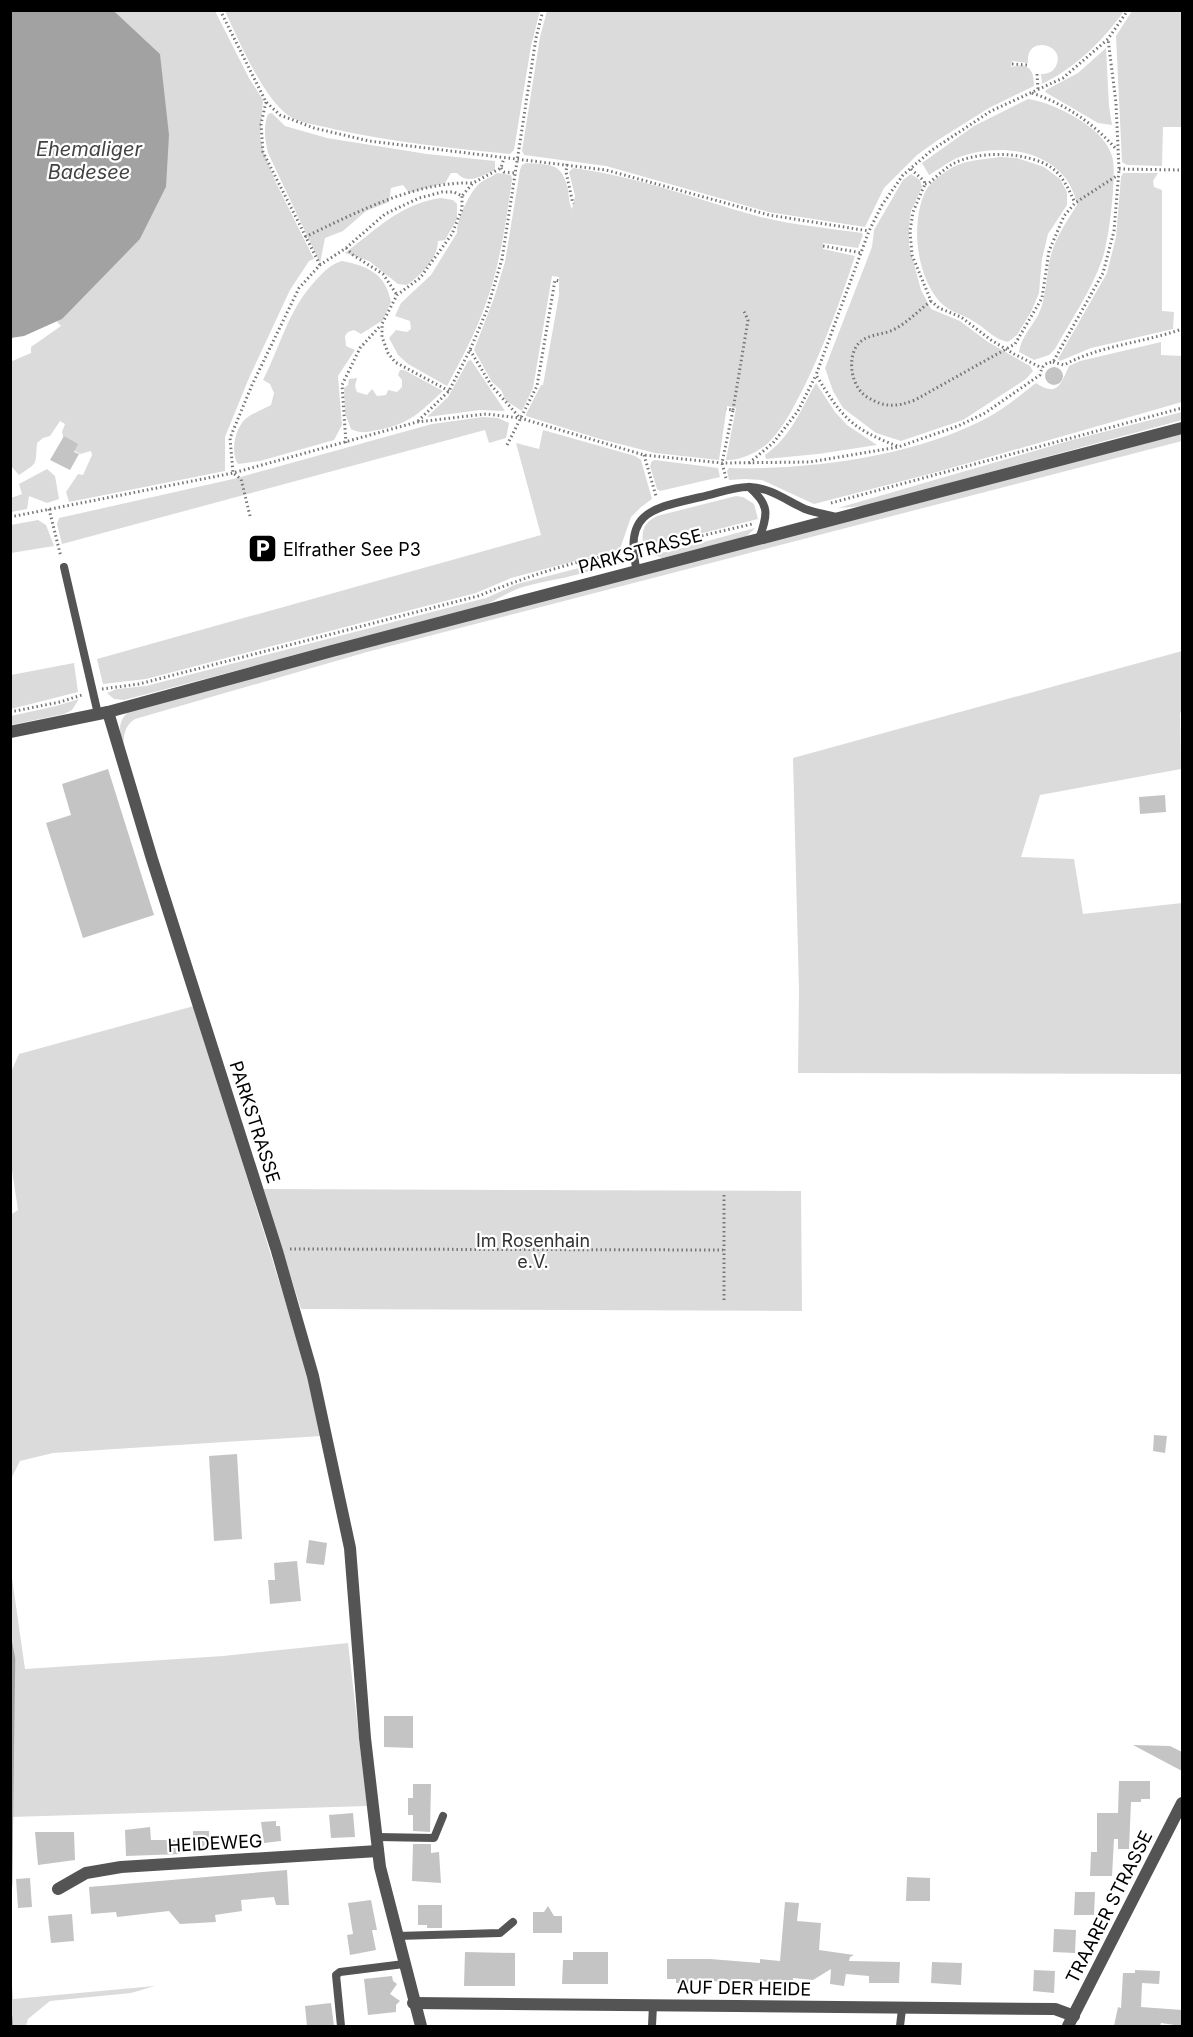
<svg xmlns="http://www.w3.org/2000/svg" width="1193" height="2037" font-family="Inter,sans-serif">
  <rect width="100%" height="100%" fill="#fff"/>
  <g fill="#dbdbdb">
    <path d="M114,11h101l34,67 14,22 -3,37 4,16 12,30 38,76 -5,2 -19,29 -41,88 -24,59v34l-156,31 -3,-10 12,-18 5,1 9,-20 -1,-4 -11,3 -14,-8 -4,-14 3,-8 -5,-3 -10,15 -7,2 -6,5c-2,22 2,19 -18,32l-8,-9 -1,-104 21,-9v-6l30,-21 -4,-4 83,-83 26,-52 -6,-133z"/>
    <path d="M225,11h315l-9,35 -17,104 -4,4c-59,-6 -119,-12 -177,-25 -14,-4 -32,-5 -44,-13 -26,-18 -51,-77 -64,-105z"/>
    <path d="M547,11v-1l577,1c-21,30 -49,57 -82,73l-1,-10c7,0 12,-2 15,-8 11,-22 -31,-32 -28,-3l-16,-2 -1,6c18,-5 23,3 23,19l-45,22 -51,32 -21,15 -33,33 -19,39 -97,-15 -162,-46 -82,-11 -2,-4 18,-114z"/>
    <path d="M1132,11h50v116h-19l-1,39 -35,-1 -5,-3 -6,-126z"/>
    <path d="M1106,48l3,58 3,19 -14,-2 -53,-31 1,-2 32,-17z"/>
    <path d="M1028,99c28,4 81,31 85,61 3,20 -4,81 -11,100 -11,31 -31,60 -47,89l-6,6 -15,5 -15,-8c2,-16 15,-27 21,-41 7,-18 6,-37 11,-56 5,-18 16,-34 26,-50 -10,-54 -75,-65 -120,-47 -9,4 -19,12 -28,17l-7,-12 52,-37z"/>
    <path d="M272,113l13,13 42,12 100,16 68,7v9c-12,5 -27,16 -38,3h-6l-6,10 -36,10 -6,-8 -12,3 -2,14 -23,9 -23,20 -18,7 -5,25 -52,-110c-3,-13 -5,-26 0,-39z"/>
    <path d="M1000,157l17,1 27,9 16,12 7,13v13l-19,29 -6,25 -3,34 -8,19 -14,23 -9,7c-15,-3 -22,-14 -35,-21 -9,-6 -25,-10 -32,-18 -25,-26 -31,-81 -15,-113 5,-9 20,-19 29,-24 13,-6 31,-7 45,-9z"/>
    <path d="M526,163c25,2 36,-1 42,27 1,7 1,13 4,19l3,-13 -6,-24 4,-4c63,8 123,31 184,48 34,9 70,12 105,17l1,2 -5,13 -35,-5v6l32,7c-14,43 -30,88 -50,129 -10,19 -19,39 -34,55 -10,11 -30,21 -45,20l10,-52 -9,-2 -8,54 -64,-7 -55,-14 -74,-23v-2l15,-29h2l16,-90v-18l-7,-1 -19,112 -11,23 -16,-10 -5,-11 -9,-8 -18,-32 20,-52 11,-36 15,-92 2,-5z"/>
    <path d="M497,173l14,2 1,4c-6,43 -12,87 -27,127 -10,28 -24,54 -38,80l-39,-22 -10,-9 -9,-17 7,-8 11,2 4,-3 -1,-8 -15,-5 6,-13 30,-28 26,-42c-1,-12 13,-42 23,-50 5,-4 12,-6 17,-10z"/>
    <path d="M1123,173h35l-5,8 1,6 8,3v121l12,1 -1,17 -82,19 -31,13 -2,-2 49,-86 9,-36 5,-60z"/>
    <path d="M911,174l9,6 2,7 -11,24 -2,15v20l12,44 10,19 29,12 28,21 42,24 3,5 -7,8 -63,41 -62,21 -25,-8 -33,-25 -10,-17 -8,-23 47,-121 2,-17 29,-50z"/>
    <path d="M441,198l12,2 4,4v15l-12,21 -7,1c-1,19 -16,33 -31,44l-9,-1 -29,-23 -24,-8c32,-24 55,-49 96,-55z"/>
    <path d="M342,261c26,5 44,13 49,41l-8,18 -22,14 -7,-4 -6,2 -3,4 1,10 9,4 -17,26 4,49 -8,15 -74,21 -22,3c-7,-10 -4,-31 4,-41 5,-8 20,-13 29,-18l3,-12 -4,-9 -7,-4c18,-35 25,-70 53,-100 9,-9 13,-15 26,-19z"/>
    <path d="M1161,342v13l21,1v46l-245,70 -123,32 -52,-24 -17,-1 -16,1 -2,-9 2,-3c81,2 181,-11 254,-48 19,-9 36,-24 53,-37 22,15 25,0 33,-17l11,-5z"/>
    <path d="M471,360l34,51 -25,-1 -53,7 21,-20 20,-36z"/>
    <path d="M400,370h4l39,21c-23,21 -33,33 -65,39 -11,2 -17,4 -27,-1l-6,-16 -1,-25 4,-3 1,-6 8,-1 -2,8 2,6 10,3 5,-6 5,7 9,-1 2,-5 9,2 5,-5v-7l-4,-5z"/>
    <path d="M816,383l19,29 12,13 30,20 -59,9 -52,5 -1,-4c26,-18 36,-46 51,-72z"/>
    <path d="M1182,412v8l-317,86 -27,2 234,-68z"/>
    <path d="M483,417l15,1 11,5 -3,15 -17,5 -4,-13 -423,114 -5,-20 2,-6 174,-39 199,-55z"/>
    <path d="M543,430l92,26 6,4 11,39 -11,8 -10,10 -11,32 -109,29 -35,15 -330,86 -43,5 -6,-25 444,-124 -25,-92 23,6z"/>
    <path d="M1182,434v7l-815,211 -232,67c-11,7 -11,16 -12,29 -3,-14 -7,-28 7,-37l236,-64z"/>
    <path d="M655,460l63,8 2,9 -60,14 -3,-2 -7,-23 2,-5z"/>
    <path d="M47,469l8,7 4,23 -12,4 -18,-7 -2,13 -16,3v-14l11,-4 -3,-10z"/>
    <path d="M736,496l7,1 11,7 4,15 -98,25 -6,1 -11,-3c-2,-12 2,-20 14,-26z"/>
    <path d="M38,520l8,5 8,21 -43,7v-28z"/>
    <path d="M755,528l-9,9 -84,21 -13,-5 18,-1z"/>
    <path d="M610,560c-21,18 -69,19 -95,30 -12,5 -22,12 -34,17l-357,93 -10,-1 -7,-6 10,-4 29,-3 340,-88 31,-14z"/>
    <path d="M1182,651v60l-2,2 1,56 -141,26 -19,62 53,2 9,55 99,-11v171l-384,-1 1,-82 -6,-233z"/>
    <path d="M74,663l4,29 -67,17v-34z"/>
    <path d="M79,699l-7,11 -8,4 -53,11v-9l45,-10z"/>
    <path d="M194,1006l113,366 14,64 -268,17 -33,8 -9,18 -1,-264 8,-5 -8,-53 1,-85 8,-18z"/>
    <path d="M263,1189l538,2 1,120 -501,-2z"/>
    <path d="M10,1564l15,105 198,-13 125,-13 19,163 -356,11 2,8 -2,147 2,27 142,-13 -24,7 -81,8 -22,18 -2,7h-16z"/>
  </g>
  <path fill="#a2a2a2" d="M10,11h104l46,43 9,81 -3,52 -26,52 -78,80 -38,17 -13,2z"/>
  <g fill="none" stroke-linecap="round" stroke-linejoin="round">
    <g stroke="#a2a2a2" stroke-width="4.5">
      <path d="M10,1643l3,16 -3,227"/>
      <path d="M10,2016l1,10"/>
    </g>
  </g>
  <g fill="#c4c4c4">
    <circle cx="1054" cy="376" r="9"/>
    <path d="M64,436l14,8 -4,8 5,2 -9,16 -20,-10z"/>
    <path d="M108,769l46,146 -71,23 -37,-115 25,-8 -9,-31z"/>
    <path d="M1165,795l1,17 -26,2 -1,-17z"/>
    <path d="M1154,1435l13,1 -2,17 -12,-2z"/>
    <path d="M237,1454l5,85 -28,2 -5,-85z"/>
    <path d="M309,1540l18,3 -3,22 -18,-2z"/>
    <path d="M297,1561l4,40 -31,3 -2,-24h7l-1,-17z"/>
    <path d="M384,1716h29v32l-29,-1z"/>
    <path d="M1133,1745l37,1 12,6v19z"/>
    <path d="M1119,1781h31v18h-9v3h-10l-2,47h-11v-10h-4l-2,37h-22l1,-24h6v-39h21z"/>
    <path d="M413,1784h18l-1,48 -17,-1v-16h-5v-17h5z"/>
    <path d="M353,1813l2,24 -24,1 -2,-23z"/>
    <path d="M276,1821v5h4l1,15 -17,2 -3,-21z"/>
    <path d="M150,1827l1,13h29l1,14 -55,2 -1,-26z"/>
    <rect x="193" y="1831" width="16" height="17"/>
    <path d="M35,1832h39l1,28 -37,5z"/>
    <path d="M413,1844h18v9l8,-1 2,31 -29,-2z"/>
    <path d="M287,1870l2,35h-13l-2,-8 -33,3 1,11 -27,4 1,7 -36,2 -11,-13 -52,6 -1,-5 -25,2 -2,-27z"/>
    <path d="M907,1877l23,1v23h-24z"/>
    <path d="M30,1878l2,29 -14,1 -2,-29z"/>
    <path d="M1075,1892h20l-1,23h-20z"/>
    <path d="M371,1900l6,30h-5l4,20 -26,5 -3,-20 6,-1 -5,-31z"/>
    <path d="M785,1902l14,1 -2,18 24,2 -2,27 35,5 -4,2 -1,4 51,1 -1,21h-30v-7l-23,-2 -2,12 -14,-2 1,-15 -18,11 -20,-2v5l-57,-3 -1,3 -44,-4v4h-15v-4h-9v-20h43l50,4v-4l20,2z"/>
    <path d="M418,1905h24v23h-15v-3h-9z"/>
    <path d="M548,1906l6,10h8v17h-29v-21h11z"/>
    <path d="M72,1914l2,27 -23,2 -3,-27z"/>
    <path d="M1054,1929l22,1 -1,23 -22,-1z"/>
    <path d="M465,1952l50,1v33h-51z"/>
    <path d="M573,1952h35v32h-46l1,-24h10z"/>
    <path d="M932,1962l30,1 -1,22 -30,-2z"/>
    <path d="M1034,1970l21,1 -1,22 -21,-2z"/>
    <path d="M1135,1970l25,1 -1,13 -17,-1 -1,24 41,3v16l-21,-3 -1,3h-46l4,-19 3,1 2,-35h12z"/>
    <path d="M392,1976l1,5 4,3 -7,10 10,7 -4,4v7l-28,3 -4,-36z"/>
    <path d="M331,2003l3,23h-27l-2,-20z"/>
  </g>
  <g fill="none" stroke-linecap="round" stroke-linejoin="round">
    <g stroke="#767676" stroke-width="3" stroke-dasharray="1.5 3" stroke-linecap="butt">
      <path d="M220,10l46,92 14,13 34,13 55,13 237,29 163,45 100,16"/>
      <path d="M1012,64l16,1"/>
      <path d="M1037,74l1,15"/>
      <path d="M1032,93c35,12 61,30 85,57"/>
      <path d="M266,102l-5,22 2,28 57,113"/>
      <path d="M567,164l-1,8 7,32"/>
      <path d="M501,168l3,4 11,1"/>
      <path d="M911,169l13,12 1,3 -12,28 -3,19 2,24 19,46 8,7 22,9 30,23 23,14 28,14"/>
      <path d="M1119,169l63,1"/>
      <path d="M925,184l4,-1c7,-6 14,-13 22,-18 25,-15 77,-14 101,3 11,8 17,22 23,35"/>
      <path d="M305,237c50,-24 111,-56 168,-54"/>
      <path d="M823,246l39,7"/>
      <path d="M346,248l7,7 30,19 14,21"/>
      <path d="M931,301c-13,10 -24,22 -38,29 -11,5 -25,4 -34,13 -13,14 -8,44 8,54 18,11 29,10 48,3l100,-56 27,-46 7,-47 15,-35 11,-13 43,-28"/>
      <path d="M470,350l21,35 29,33"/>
      <path d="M1053,362l11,3c37,-20 79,-22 118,-36"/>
      <path d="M449,391l-54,-29 -7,-9 -6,-16v-13l15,-29 23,-17 32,-44 10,-25v-13"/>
      <path d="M733,410l15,-90 -5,-11"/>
      <path d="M418,421l31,-30 21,-41 17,-40 15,-51 34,-221 7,-28"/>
      <path d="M346,443l-4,-58 18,-37 21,-23"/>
      <path d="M507,445l30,-59 18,-106 4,1"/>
      <path d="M897,446c-47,-18 -55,-29 -81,-71l53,-144 13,-26 21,-30 29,-25 59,-39 72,-33 45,-39 20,-29"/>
      <path d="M644,455l12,41"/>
      <path d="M749,463l24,-20 25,-32 18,-36"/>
      <path d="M726,478l-4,-15 11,-53 -7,-1"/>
      <path d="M831,503l351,-95"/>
      <path d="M49,509l12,48"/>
      <path d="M250,516l-9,-37 -8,-6 -3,-35 22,-53 47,-97 21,-23 26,-17 39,-34 34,-16 23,-6h12l8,4 11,-13 28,-15 3,-10"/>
      <path d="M10,517l223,-44 184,-51 69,-8 34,4 124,37 78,8 88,-1 88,-15 60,-21 27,-13 55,-38c2,-9 4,-12 13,-13l50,-89 11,-42 5,-62 -3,-66 -8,-64"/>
      <path d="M645,549l107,-25"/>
      <path d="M102,689l37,-5 339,-88c46,-18 96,-36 145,-43"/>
      <path d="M10,712l50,-10 22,-7"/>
      <path d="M724,1195v108"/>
      <path d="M290,1249l433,1"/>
    </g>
    <g stroke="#545454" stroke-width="8">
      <path d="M749,487c21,18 19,27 10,52"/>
      <path d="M64,567l34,147"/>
      <path d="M637,571c-15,-60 17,-63 64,-74 15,-3 34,-11 49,-10 21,1 37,14 55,22 10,4 21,5 31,8"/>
      <path d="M377,1837l57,1 9,-22"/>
      <path d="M397,1936l103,-3 13,-11"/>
      <path d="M341,2026l-5,-51 4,-3 64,-8"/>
      <path d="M652,2026l1,-21"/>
      <path d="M900,2026l2,-17"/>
    </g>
    <g stroke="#545454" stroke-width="12">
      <path d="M108,712l44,147 125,392 36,125 37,172 15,190 15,129 41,159"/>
      <path d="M10,732l98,-20 224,-61 850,-223"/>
      <path d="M58,1889l28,-16 35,-6 257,-16"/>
      <path d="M413,2003l642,6 19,7"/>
      <path d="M1068,2026l114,-223"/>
    </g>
  </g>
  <defs>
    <symbol id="parking-square" viewBox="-11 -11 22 22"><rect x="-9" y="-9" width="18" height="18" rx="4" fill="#000" stroke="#fff"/><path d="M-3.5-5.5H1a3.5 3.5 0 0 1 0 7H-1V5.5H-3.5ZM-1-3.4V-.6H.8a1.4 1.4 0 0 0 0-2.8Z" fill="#fff"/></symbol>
  </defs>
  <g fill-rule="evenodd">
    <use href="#parking-square" x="246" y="532" width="33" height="33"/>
  </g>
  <g text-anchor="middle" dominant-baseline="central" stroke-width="4.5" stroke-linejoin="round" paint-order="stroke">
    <g font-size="18" fill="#000" stroke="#fff" text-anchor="start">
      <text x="283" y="549">Elfrather See P3</text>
    </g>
    <g font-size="18" fill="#000" stroke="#fff">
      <text transform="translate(640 551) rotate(-15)">PARKSTRASSE</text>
      <text transform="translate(255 1122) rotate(72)">PARKSTRASSE</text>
      <text transform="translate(215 1843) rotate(-3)">HEIDEWEG</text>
      <text transform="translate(1109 1907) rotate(-63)">TRAARER STRASSE</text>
      <text transform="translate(744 1988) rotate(1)">AUF DER HEIDE</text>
    </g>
    <g font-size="18" fill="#323232" stroke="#fff">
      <text x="533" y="1240">Im Rosenhain<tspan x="533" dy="21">e.V.</tspan></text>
    </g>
    <g font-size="20" font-style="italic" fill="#434343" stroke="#fff">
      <text x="89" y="149">Ehemaliger<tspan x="89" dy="23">Badesee</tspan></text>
    </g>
  </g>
  <rect width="1193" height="2037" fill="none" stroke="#000000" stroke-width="24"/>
</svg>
